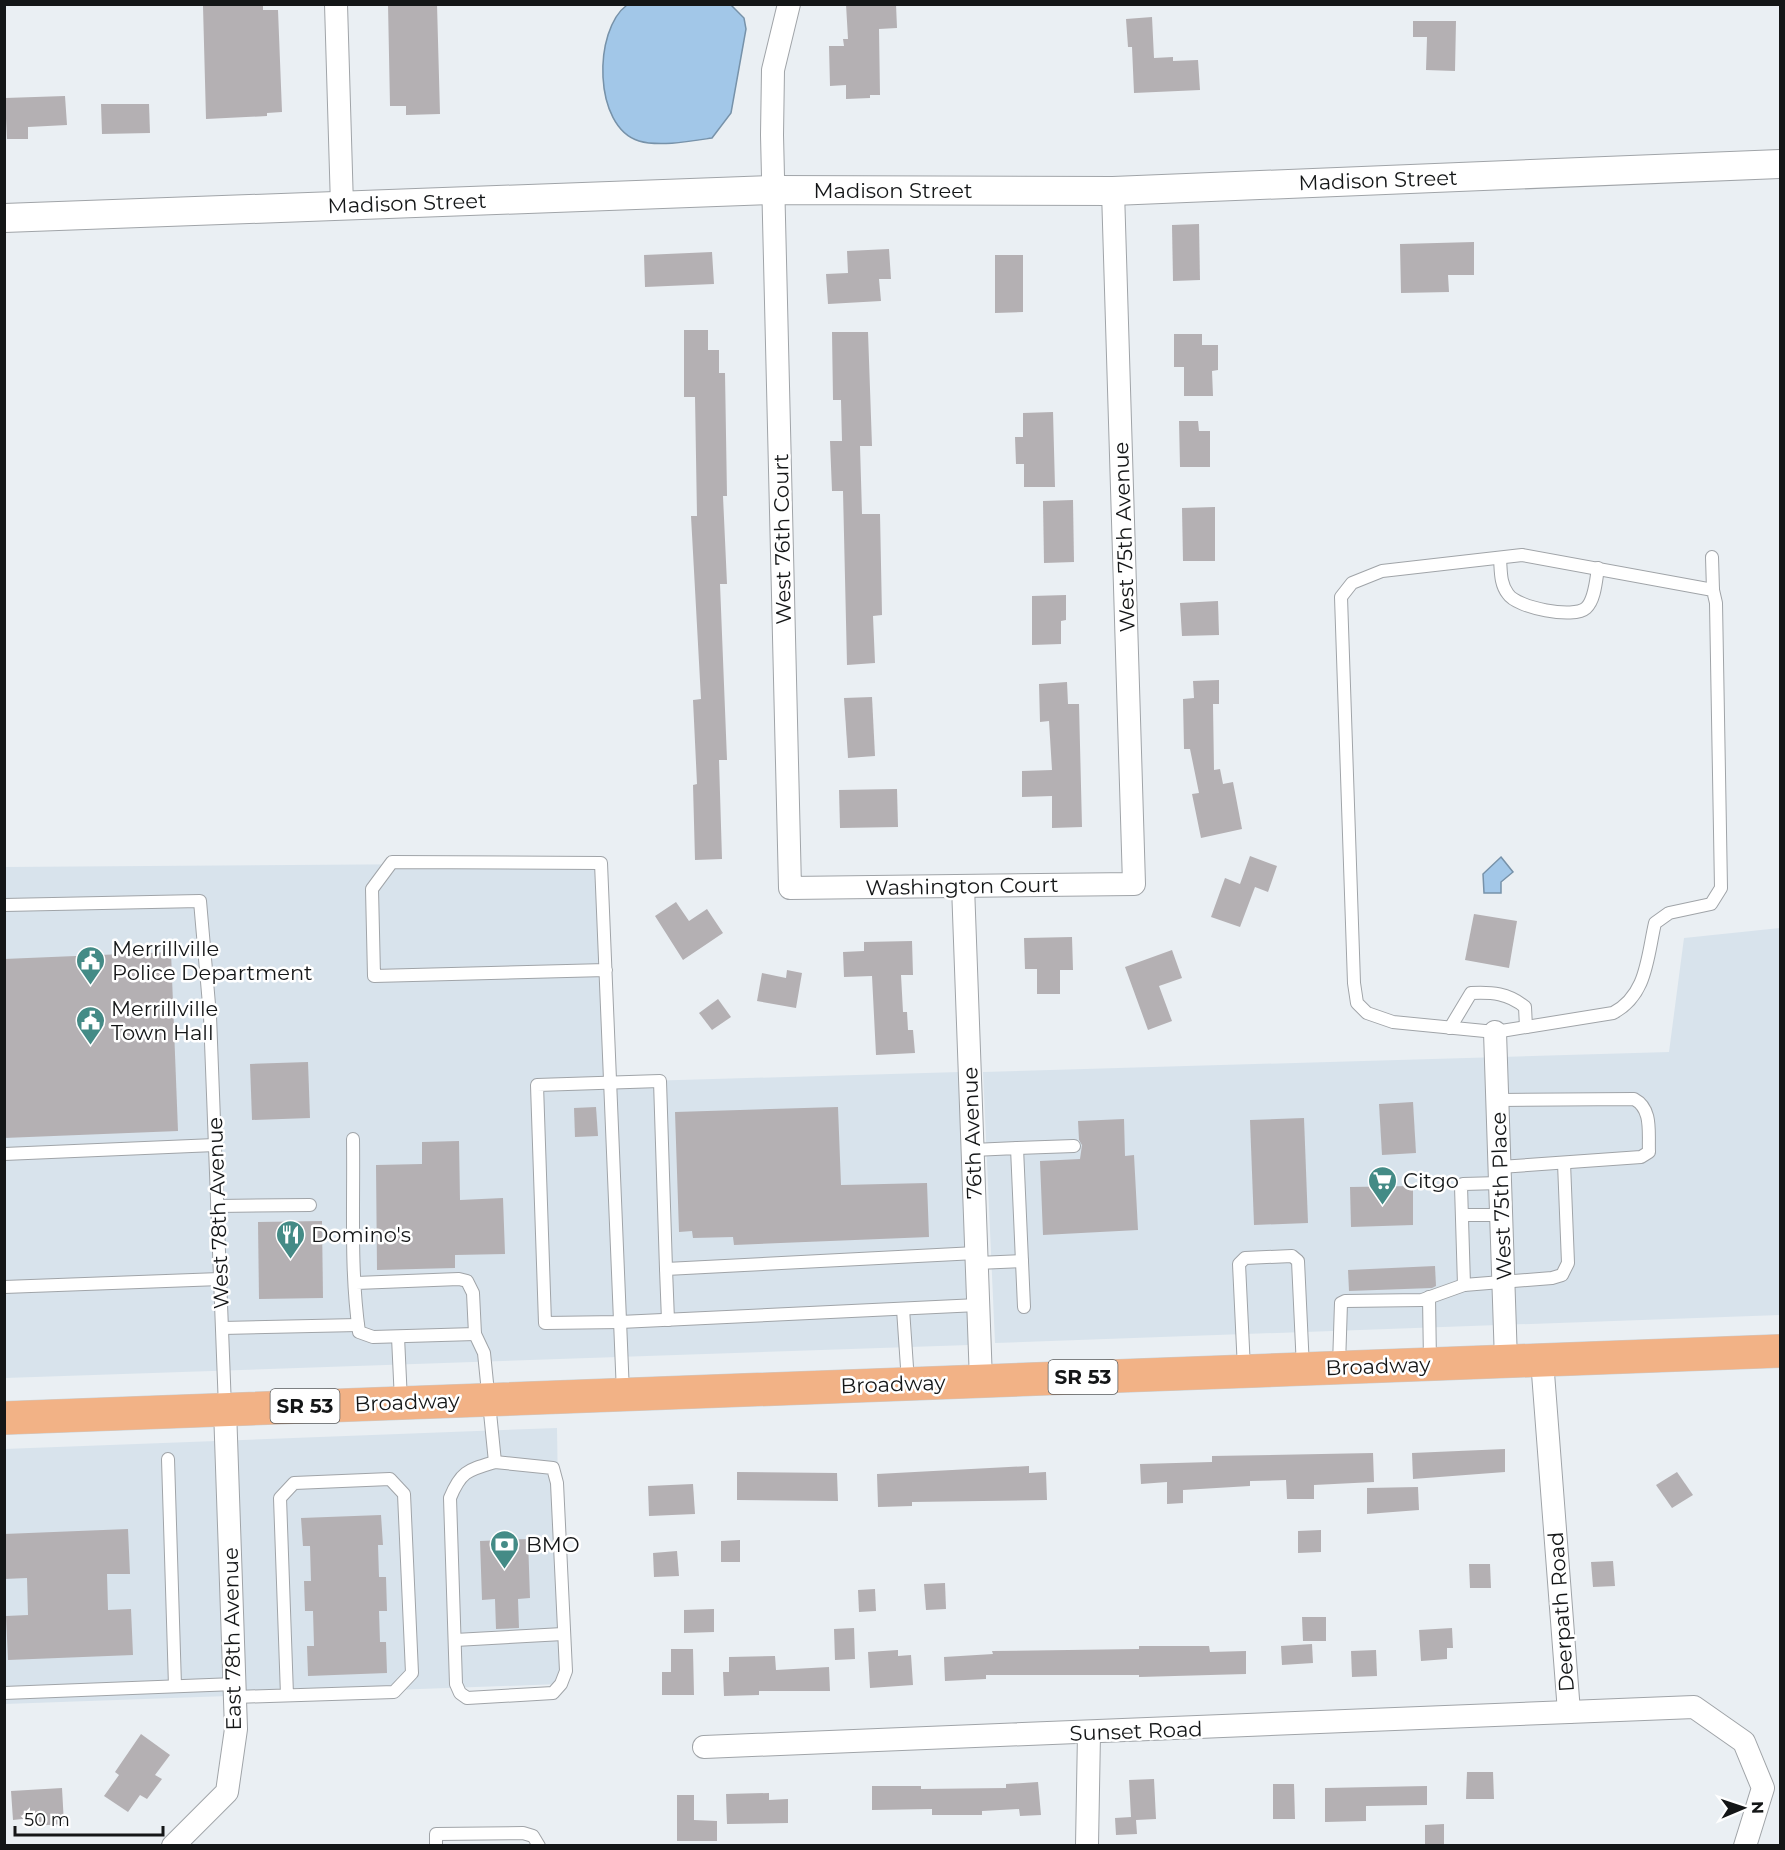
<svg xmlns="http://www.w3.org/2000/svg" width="1785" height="1850" font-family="Montserrat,sans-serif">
  <rect width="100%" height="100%" fill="#eaeff3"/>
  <g fill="#d8e3ec">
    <path d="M601,863l10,219 349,-10 9,273 -964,33 -1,-511z"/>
    <path d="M1780,928v387l-785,28 -12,-271 686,-20 15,-114z"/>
    <path d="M557,1428l4,256 -556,20 -1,-255z"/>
  </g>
  <g fill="#a2c7e8" stroke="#7792a9" stroke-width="1.5">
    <path d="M627,5h104l13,13 2,11 -15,84 -19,25c-20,3 -53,9 -73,3 -46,-14 -46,-111 -12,-136z"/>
    <path d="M1501,857l12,15 -12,10v11h-17l-1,-19z"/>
  </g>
  <g fill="#b4b0b3">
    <path d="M263,4v6h15l4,102 -15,1v3l-61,3 -3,-113z"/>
    <path d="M388,4h49l3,110 -34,1v-9h-16z"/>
    <path d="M846,4h50l1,24 -18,1 1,66h-10v3l-24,1v-14l-16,1 -1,-40h15l-1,-7h5z"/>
    <path d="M1152,17l2,41 19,-1v4l25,-1 2,30 -66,3 -2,-46h-4l-2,-28z"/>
    <path d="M1413,21h43l-1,50 -29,-1 1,-33h-14z"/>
    <path d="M65,96l2,29 -39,2v12h-21l-2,-41z"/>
    <path d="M101,104h48l1,29 -48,1z"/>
    <path d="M1199,224l1,56 -27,1 -1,-56z"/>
    <path d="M1474,242v33h-26l1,17 -48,1 -1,-49z"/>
    <path d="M889,249l2,30h-12l2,22 -53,3 -2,-30 22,-1 -1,-22z"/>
    <path d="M712,252l2,32 -69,3 -1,-32z"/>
    <path d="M995,255h28v57l-28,1z"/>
    <path d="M684,330h24v20h11v23h6l2,123h-4l4,88h-7l7,176h-8l3,99 -27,1 -2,-75 4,-1 -4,-84 8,-1 -10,-183h6l-2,-119h-11z"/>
    <path d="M832,332h36l4,114h-12l2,68h18l2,101 -9,1 2,47 -28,2 -4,-174h-11l-2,-50h12l-1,-41h-8z"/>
    <path d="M1174,334h28v11h16v25l-6,1 1,25h-29v-29h-10z"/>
    <path d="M1053,412l2,75h-31v-23h-8l-1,-27h8v-24z"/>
    <path d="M1179,421h19l1,10h11v36h-30z"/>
    <path d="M1073,500l1,62 -30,1 -1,-62z"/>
    <path d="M1215,507v54h-32l-1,-53z"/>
    <path d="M1066,595v25l-5,1v23l-29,1v-49z"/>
    <path d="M1218,601l1,34 -37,1 -2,-33z"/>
    <path d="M1219,680v24h-6l1,66 6,-1 3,15 10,-2 9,47 -41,9 -9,-44 7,-1 -9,-44h-6l-1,-50 11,-1 -1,-17z"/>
    <path d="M1067,682l1,22h11l3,123 -30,1v-32l-30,1v-26l30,-1 -3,-49 -9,1 -1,-38z"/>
    <path d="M872,697l3,59 -27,2 -4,-60z"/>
    <path d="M897,789l1,38 -58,1 -1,-38z"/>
    <path d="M1250,856l27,10 -9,26 -13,-5 -15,40 -29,-10 14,-39 15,6z"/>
    <path d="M676,902l13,19 18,-12 16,24 -40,27 -28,-44z"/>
    <path d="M1474,914l43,7 -8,47 -44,-8z"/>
    <path d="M1072,937l1,33h-13v24h-23v-25h-12l-1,-31z"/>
    <path d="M912,941l1,34h-12l2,37h4l1,18h5l2,23 -39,2 -4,-79 -28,1 -1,-25 21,-1v-9z"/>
    <path d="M1172,950l10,28 -23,8 13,35 -24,9 -23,-63z"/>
    <path d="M171,952l7,179 -174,7v-179z"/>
    <path d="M787,970l15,3 -6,35 -39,-7 5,-28 24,5z"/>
    <path d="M718,999l13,18 -19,13 -13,-17z"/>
    <path d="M308,1062l2,56 -58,2 -2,-56z"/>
    <path d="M1413,1102l3,51 -34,2 -3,-51z"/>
    <path d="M596,1107l2,29 -23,1 -1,-29z"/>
    <path d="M838,1107l3,78 86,-2 2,54 -195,8 -1,-8 -40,1 -1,-7 -13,1 -4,-120z"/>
    <path d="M1304,1118l4,105 -54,2 -4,-105z"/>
    <path d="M1124,1119l1,37 9,-1 4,75 -95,5 -3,-74 40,-2 2,-14 -3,-5 -1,-19z"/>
    <path d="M459,1141l1,59 43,-2 2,56 -50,1v13l-78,2 -1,-105 46,-1v-22z"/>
    <path d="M1413,1186v39l-62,2 -1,-40z"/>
    <path d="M322,1221l1,77 -64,1 -1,-77z"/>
    <path d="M1435,1266l1,20 -4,2 -83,3 -1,-21z"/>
    <path d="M1505,1449v23l-92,7 -1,-26z"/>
    <path d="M1373,1453l1,29 -60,3v14h-27l-1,-19 -36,1v5l-67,4v13l-16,1v-22l-26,2 -1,-20 72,-2v-6z"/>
    <path d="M1029,1466v7l17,-1 1,28 -135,2v4l-34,1 -1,-33z"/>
    <path d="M737,1472l100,1 1,28 -101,-1z"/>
    <path d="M1677,1472l16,23 -21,13 -16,-23z"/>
    <path d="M693,1484l2,30 -46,2 -1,-30z"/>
    <path d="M1418,1487l1,23 -52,4v-26z"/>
    <path d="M381,1515l2,30h-5l1,32h7l1,34h-8l1,31h6l1,31 -79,3 -1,-30h7l-1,-35h-8l-1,-30h7l-1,-35h-7l-2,-28z"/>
    <path d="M128,1529l2,45h-23l1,36 23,-1 2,46 -125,5 -2,-44 22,-1 -1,-37 -23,1v-45z"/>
    <path d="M1321,1530v22l-23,1v-22z"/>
    <path d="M528,1539l2,59 -12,1 1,29 -23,1 -1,-30 -13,1 -2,-59z"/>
    <path d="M740,1540v22h-19v-21z"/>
    <path d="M677,1551l2,25 -25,1 -1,-24z"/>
    <path d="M1613,1561l2,25 -22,1 -2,-25z"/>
    <path d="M1469,1564h21l1,24h-21z"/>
    <path d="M945,1583l1,26 -20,1 -2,-26z"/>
    <path d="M875,1589l1,22 -17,1 -1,-22z"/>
    <path d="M714,1609v23l-30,1v-23z"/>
    <path d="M1302,1617h24v24h-23z"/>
    <path d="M854,1628l1,31 -20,1 -1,-31z"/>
    <path d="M1452,1628l1,20h-6v11l-26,2 -2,-31z"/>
    <path d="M1312,1644l1,19 -31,2 -1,-19z"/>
    <path d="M1139,1646h70l1,6 36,-1v23l-107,3v-2h-153v4l-41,2 -1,-24 49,-3 -1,-3 147,-2z"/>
    <path d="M671,1649h22l1,46h-32v-23h9z"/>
    <path d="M898,1650v6l13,-1 2,30 -43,3 -2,-36z"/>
    <path d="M1376,1650l1,26 -25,1 -1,-26z"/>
    <path d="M775,1656l1,14 53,-3 1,24h-71v4l-35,1 -1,-24h6v-15z"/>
    <path d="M141,1734l29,21 -15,20 7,4 -15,20 -7,-4 -12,17 -24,-16 15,-21 -4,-3z"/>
    <path d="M1467,1772h26l1,27h-28z"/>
    <path d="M1154,1779l2,40 -20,1 1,14 -21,1 -1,-17 16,-1 -2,-37z"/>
    <path d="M1038,1782l3,33 -21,1 -1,-7 -37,2v4h-50v-6l-60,1v-24h49v3l85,-1v-4z"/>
    <path d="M1273,1784h21l1,35h-22z"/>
    <path d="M1427,1786v19l-61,1v15l-41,1v-34z"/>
    <path d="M62,1788l2,36 -33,2v-8l-18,2 -2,-29z"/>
    <path d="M769,1793v7l19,-1v24l-61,1 -1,-30z"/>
    <path d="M677,1795h17v25l23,1v20h-40z"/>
    <path d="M1444,1824v21h-19v-20z"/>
  </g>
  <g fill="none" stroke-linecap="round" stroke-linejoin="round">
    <defs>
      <g id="service">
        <path d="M1522,555l191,35 3,13 5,285 -10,16 -42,9 -14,10c-8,35 -8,72 -42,90l-118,19 -102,-10 -26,-9 -10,-10 -3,-20 -13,-386 11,-14 30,-12z"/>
        <path d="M1712,557l1,33"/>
        <path d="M1500,559c1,12 0,25 8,35 9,14 66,25 78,14 9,-8 10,-28 12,-40"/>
        <path d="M4,905l196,-4 10,115 15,392"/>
        <path d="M606,970l-232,6 -2,-87 20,-27 209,1 22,530"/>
        <path d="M1450,1028l21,-35c21,-1 37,0 54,14l1,20"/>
        <path d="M1498,1100l136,-1c19,10 14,34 15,53l-8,5 -141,10"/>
        <path d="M353,1139c1,64 -3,130 6,193l14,5 102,-3 -2,-41 -6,-12 -8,-2 -103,4"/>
        <path d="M1017,1148l57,-2"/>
        <path d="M973,1150l44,-2 7,159"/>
        <path d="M4,1154l211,-9"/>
        <path d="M217,1206l93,-1"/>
        <path d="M1463,1215h38"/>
        <path d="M977,1263l45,-2"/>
        <path d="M666,1269l-6,-188 -123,4 8,238 75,-1 358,-17"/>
        <path d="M1464,1285l-3,-99 2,-2 37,-1"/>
        <path d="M4,1287l216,-8"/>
        <path d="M1429,1297l1,65"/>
        <path d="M903,1309l5,73"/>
        <path d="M668,1320l-2,-51 310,-16"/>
        <path d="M222,1328l136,-3"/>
        <path d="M475,1334l9,19 11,109"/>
        <path d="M398,1337l3,64"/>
        <path d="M1339,1365l2,-62 4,-2 77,-1 42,-15 88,-7 10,-3 6,-12 -4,-100"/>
        <path d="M1244,1369l-5,-105 6,-6 47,-2 6,5 5,107"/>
        <path d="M168,1459l7,227"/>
        <path d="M495,1462l58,6 4,15 9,188 -5,13 -8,9 -86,5 -7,-5 -4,-9 -6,-186c11,-27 18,-28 45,-36z"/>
        <path d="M455,1640l108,-6"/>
        <path d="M4,1693l231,-9"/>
        <path d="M235,1697l159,-5 18,-19 -8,-179 -14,-15 -96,4 -14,15 7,197"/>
        <path d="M436,1846v-12l87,-1 10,3 6,10"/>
      </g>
      <g id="minor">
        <path d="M336,4l6,202"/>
        <path d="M789,4l-16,66 -1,65 18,753 344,-4 -21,-693"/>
        <path d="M963,886l18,495"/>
        <path d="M1495,1032l11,329"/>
        <path d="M1542,1360l27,352 125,-5 50,35 19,46 -18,58"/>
        <path d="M704,1747l865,-35"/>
        <path d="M173,1846l54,-54 9,-63 -11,-320"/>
        <path d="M1087,1846l2,-113"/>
      </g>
      <path id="tertiary" d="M4,218l770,-28 339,1 667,-27"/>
      <path id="primary" d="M4,1418l1776,-67"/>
    </defs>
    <use href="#service" stroke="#a0a4a8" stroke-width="14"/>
    <use href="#minor" stroke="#a0a4a8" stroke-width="24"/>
    <use href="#tertiary" stroke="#a0a4a8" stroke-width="30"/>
    <use href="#primary" stroke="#cbcccc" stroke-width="34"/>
    <use href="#service" stroke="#fff" stroke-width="12"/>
    <use href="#minor" stroke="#fff" stroke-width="22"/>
    <use href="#tertiary" stroke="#fff" stroke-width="28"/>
    <use href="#primary" stroke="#f2b286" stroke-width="33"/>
  </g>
  <defs>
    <symbol id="civic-pin" viewBox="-11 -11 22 30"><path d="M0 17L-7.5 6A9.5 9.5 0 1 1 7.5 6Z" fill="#448b86" stroke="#fff"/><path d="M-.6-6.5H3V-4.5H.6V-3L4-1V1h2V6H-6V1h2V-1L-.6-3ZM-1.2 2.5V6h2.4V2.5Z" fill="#fff"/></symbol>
    <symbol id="supermarket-pin" viewBox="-11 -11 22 30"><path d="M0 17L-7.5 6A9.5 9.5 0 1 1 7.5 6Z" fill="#448b86" stroke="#fff"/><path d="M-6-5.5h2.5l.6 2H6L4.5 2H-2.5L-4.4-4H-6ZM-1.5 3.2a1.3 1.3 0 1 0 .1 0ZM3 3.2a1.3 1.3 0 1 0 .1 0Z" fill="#fff"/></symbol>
    <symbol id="restaurant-pin" viewBox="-11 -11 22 30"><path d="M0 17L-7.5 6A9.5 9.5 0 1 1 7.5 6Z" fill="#448b86" stroke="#fff"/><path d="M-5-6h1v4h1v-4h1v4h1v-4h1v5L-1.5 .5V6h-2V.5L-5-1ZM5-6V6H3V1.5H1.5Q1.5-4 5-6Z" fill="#fff"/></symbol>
    <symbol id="bank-pin" viewBox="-11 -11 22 30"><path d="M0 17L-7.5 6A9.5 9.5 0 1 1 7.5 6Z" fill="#448b86" stroke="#fff"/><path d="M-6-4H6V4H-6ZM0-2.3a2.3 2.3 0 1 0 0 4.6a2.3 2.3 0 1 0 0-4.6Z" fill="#fff"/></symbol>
  </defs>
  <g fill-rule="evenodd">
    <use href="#civic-pin" x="74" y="944" width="33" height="45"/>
    <use href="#civic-pin" x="74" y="1004" width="33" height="45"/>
    <use href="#supermarket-pin" x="1366" y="1164" width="33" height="45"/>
    <use href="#restaurant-pin" x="274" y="1218" width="33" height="45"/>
    <use href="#bank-pin" x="488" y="1528" width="33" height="45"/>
  </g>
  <g text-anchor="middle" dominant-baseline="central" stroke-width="5" stroke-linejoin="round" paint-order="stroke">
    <g fill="#fff" stroke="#5a5c5d" stroke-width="1.5">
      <rect x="1048.5" y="1360" width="69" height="34" rx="4.5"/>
      <rect x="270.5" y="1389" width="69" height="34" rx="4.5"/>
    </g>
    <g font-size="20" font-weight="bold" fill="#141617">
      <text x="1083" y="1377">SR 53</text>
      <text x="305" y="1406">SR 53</text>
    </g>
    <g font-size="21" fill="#141617" stroke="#fff">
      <text transform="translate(1378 180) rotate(-2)">Madison Street</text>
      <text x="893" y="190">Madison Street</text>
      <text transform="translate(407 203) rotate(-2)">Madison Street</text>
      <text transform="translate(1124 537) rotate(-92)">West 75th Avenue</text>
      <text transform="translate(782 539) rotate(-91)">West 76th Court</text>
      <text transform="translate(962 886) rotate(-1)">Washington Court</text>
      <text transform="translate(972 1133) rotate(-92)">76th Avenue</text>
      <text transform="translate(1501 1196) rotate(-92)">West 75th Place</text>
      <text transform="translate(218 1213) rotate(-92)">West 78th Avenue</text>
      <text transform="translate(1378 1366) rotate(-2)">Broadway</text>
      <text transform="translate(893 1384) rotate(-2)">Broadway</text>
      <text transform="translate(407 1402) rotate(-2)">Broadway</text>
      <text transform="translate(1561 1612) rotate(-94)">Deerpath Road</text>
      <text transform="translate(232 1639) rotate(-91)">East 78th Avenue</text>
      <text transform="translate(1136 1731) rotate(-2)">Sunset Road</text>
    </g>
    <g font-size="21" fill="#141617" stroke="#fff" text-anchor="start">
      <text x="112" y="948">Merrillville<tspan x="112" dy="24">Police Department</tspan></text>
      <text x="111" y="1008">Merrillville<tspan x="111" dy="24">Town Hall</tspan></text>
      <text x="1403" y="1180">Citgo</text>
      <text x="311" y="1234">Domino's</text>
      <text x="526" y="1544">BMO</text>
    </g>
  </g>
  <rect width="1785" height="1850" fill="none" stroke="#141617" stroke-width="12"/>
  <g transform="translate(1743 1808) rotate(88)" stroke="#ffffff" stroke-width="4.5" paint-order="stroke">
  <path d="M0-4.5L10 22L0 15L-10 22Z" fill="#141617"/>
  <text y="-9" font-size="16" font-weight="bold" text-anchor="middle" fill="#141617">N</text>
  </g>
  <path d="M15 1826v9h148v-9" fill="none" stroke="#141617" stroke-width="3"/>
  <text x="24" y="1826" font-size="18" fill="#141617" stroke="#ffffff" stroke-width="4.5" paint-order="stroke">50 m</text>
</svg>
